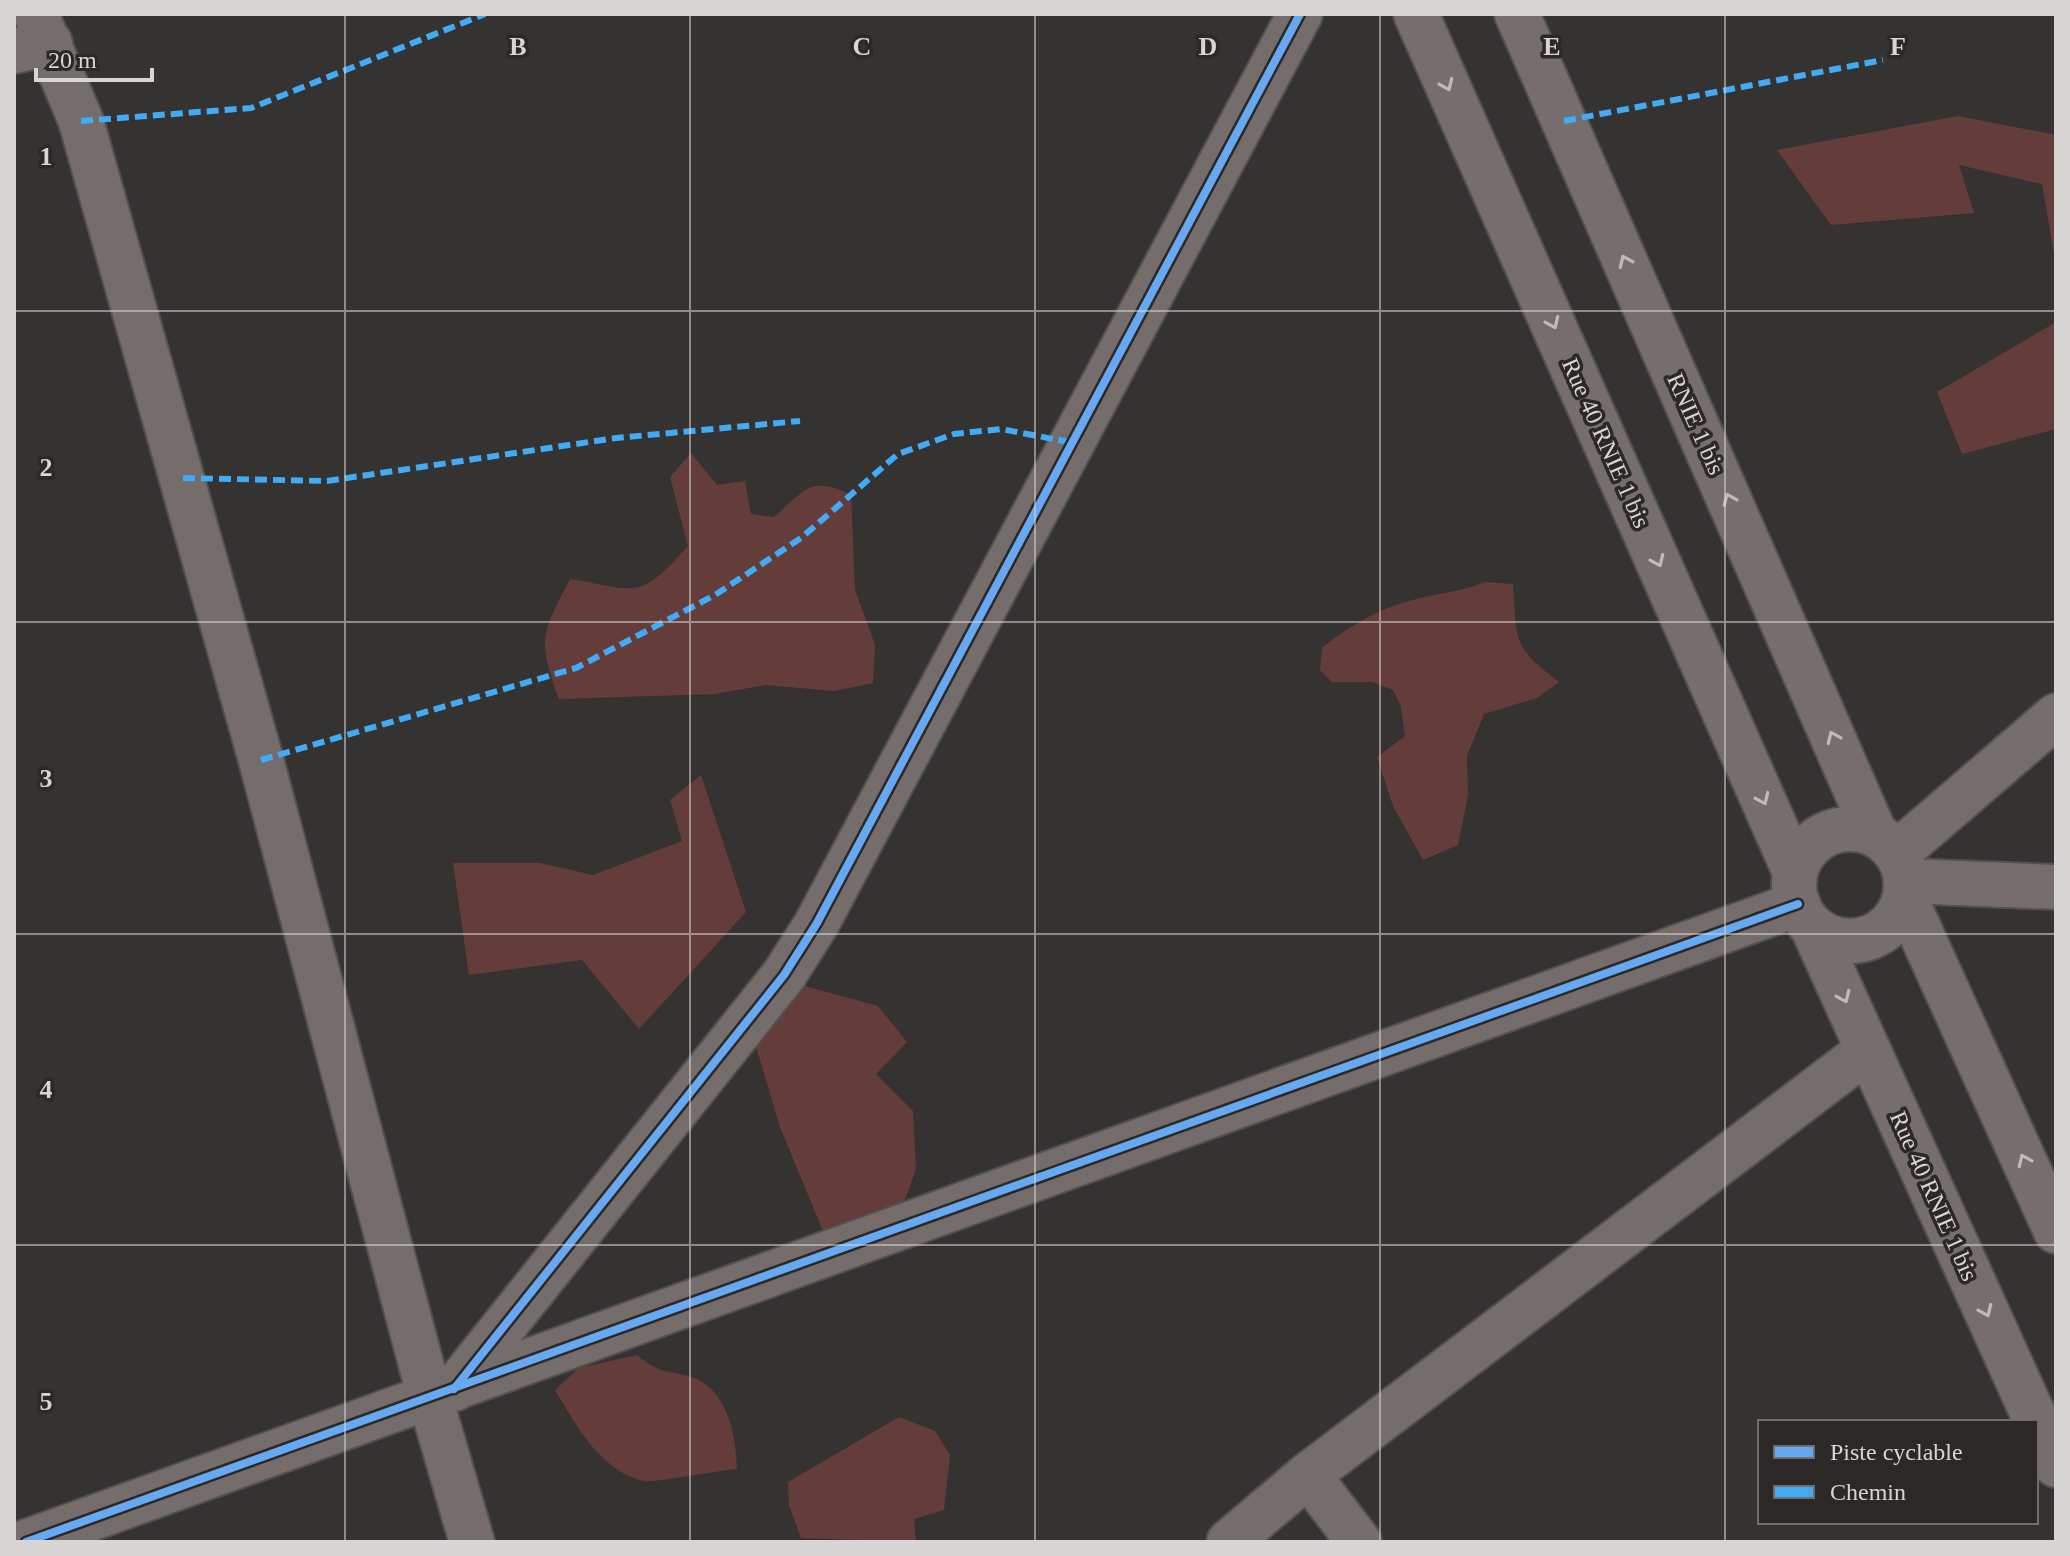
<svg xmlns="http://www.w3.org/2000/svg" width="2070" height="1556" font-family="'Times New Roman',serif">
  <rect width="100%" height="100%" fill="#353232"/>
  <g fill="#643d3a">
    <path d="M1958,116l98,19v131l-14,-82 -83,-19 15,48 -143,12 -54,-75z"/>
    <path d="M2056,322v107l-94,25 -25,-62z"/>
    <path d="M691,453l26,32 28,-4 6,33 23,3c31,-27 36,-42 77,-22l4,95 20,55 -2,38 -39,8 -68,-6 -51,9 -156,5c-22,-61 -18,-63 11,-120 68,11 68,23 118,-33l-18,-69z"/>
    <path d="M1485,582l28,2c4,57 -1,63 46,98l-22,16 -53,16 -17,42 1,39 -10,50 -35,15 -30,-54 -16,-49 28,-21 -4,-29 -8,-17 -21,-8h-40l-12,-12 2,-22c17,-15 55,-38 77,-44 29,-10 56,-10 86,-22z"/>
    <path d="M701,775l45,137 -107,117 -57,-69 -113,15 -16,-112h87l53,12 89,-34 -12,-41z"/>
    <path d="M797,984l81,22 29,36 -31,32 37,37 3,58 -15,42 -69,42 -52,-126 -26,-87z"/>
    <path d="M637,1355c20,17 26,15 51,21 39,10 48,58 49,93 -16,1 -83,14 -93,12 -44,-10 -68,-56 -89,-91l24,-22z"/>
    <path d="M899,1417l36,14 15,24 -6,55 -30,9 2,23 -115,-4 -12,-33 -1,-23z"/>
  </g>
  <g fill="none" stroke-linecap="round" stroke-linejoin="round">
    <defs>
      <g id="minor">
        <path d="M36,14l45,107 180,639 169,638 42,144"/>
        <path d="M14,51l36,-8"/>
        <path d="M1897,853l159,-137"/>
        <path d="M1907,881l149,6"/>
        <path d="M454,1389l330,-414 33,-52 483,-909"/>
        <path d="M1308,1475l51,67"/>
        <path d="M26,1542l1772,-638"/>
        <path d="M1229,1542l79,-67 560,-425"/>
      </g>
      <g id="major">
        <path d="M1416,14l379,858"/>
        <path d="M1517,14l358,820"/>
        <circle cx="1850" cy="885" r="56"/>
        <path d="M1905,898l151,333"/>
        <path d="M1812,926l244,539"/>
      </g>
    </defs>
    <use href="#minor" stroke="#525050" stroke-width="48"/>
    <use href="#major" stroke="#525050" stroke-width="48"/>
    <use href="#minor" stroke="#756d6c" stroke-width="44"/>
    <use href="#major" stroke="#766e6c" stroke-width="44"/>
    <g stroke="#42abf6" stroke-width="6" stroke-dasharray="12 6" stroke-linecap="butt">
      <path d="M81,121l170,-13 234,-94"/>
      <path d="M1564,121l319,-61"/>
      <path d="M183,478l144,3 289,-43 184,-17"/>
      <path d="M261,760l315,-92 139,-73 86,-57 97,-84 56,-20 47,-5 73,14"/>
    </g>
    <defs>
      <g id="cycleway">
        <path d="M454,1389l330,-414 33,-52 483,-909"/>
        <path d="M26,1542l1772,-638"/>
      </g>
    </defs>
    <use href="#cycleway" stroke="#2c2827" stroke-width="13"/>
    <use href="#cycleway" stroke="#66a8f1" stroke-width="8"/>
  </g>
  <defs><path id="oneway-chevron" d="M-2-3.5L2.5 0L-2 3.5" fill="none" stroke-width="1.6" stroke-linecap="round" stroke-linejoin="round" transform="scale(2)"/></defs>
  <g stroke="#c0bbbb">
    <use href="#oneway-chevron" transform="translate(1447 85) rotate(66)"/>
    <use href="#oneway-chevron" transform="translate(1625 261) rotate(-114)"/>
    <use href="#oneway-chevron" transform="translate(1553 323) rotate(66)"/>
    <use href="#oneway-chevron" transform="translate(1729 499) rotate(-114)"/>
    <use href="#oneway-chevron" transform="translate(1658 561) rotate(66)"/>
    <use href="#oneway-chevron" transform="translate(1833 737) rotate(-114)"/>
    <use href="#oneway-chevron" transform="translate(1763 799) rotate(66)"/>
    <use href="#oneway-chevron" transform="translate(1844 997) rotate(66)"/>
    <use href="#oneway-chevron" transform="translate(2024 1160) rotate(-114)"/>
    <use href="#oneway-chevron" transform="translate(1986 1311) rotate(66)"/>
  </g>
  <path fill="none" stroke="#d8d5d5" stroke-width="2" stroke-opacity="0.55" d="M345,14v1528M690,14v1528M1035,14v1528M1380,14v1528M1725,14v1528M14,311h2042M14,622h2042M14,934h2042M14,1245h2042"/>
  <g text-anchor="middle" dominant-baseline="central" stroke-width="7" stroke-linejoin="round" paint-order="stroke">
    <g font-size="24" fill="#d8d5d5" stroke="#2c2827">
      <text transform="translate(1696 424) rotate(66)">RNIE 1 bis</text>
      <text transform="translate(1606 443) rotate(66)">Rue 40 RNIE 1 bis</text>
      <text transform="translate(1934 1196) rotate(66)">Rue 40 RNIE 1 bis</text>
    </g>
  </g>
  <g font-size="26" text-anchor="middle" font-weight="bold" fill="#d8d5d5" stroke="#2c2827" stroke-width="7" stroke-linejoin="round" paint-order="stroke">
    <text x="518" y="55">B</text>
    <text x="862" y="55">C</text>
    <text x="1208" y="55">D</text>
    <text x="1552" y="55">E</text>
    <text x="1898" y="55">F</text>
    <text x="46" y="165">1</text>
    <text x="46" y="476">2</text>
    <text x="46" y="787">3</text>
    <text x="46" y="1098">4</text>
    <text x="46" y="1410">5</text>
  </g>
  <rect width="2070" height="1556" fill="none" stroke="#d8d5d5" stroke-width="32"/>
  <rect x="1758" y="1420" width="280" height="104" fill="#2c2827" stroke="#716d6d" stroke-width="2"/>
  <rect x="1774" y="1446" width="40" height="12" fill="#66a8f1" stroke="#716d6d" stroke-width="2"/>
  <text x="1830" y="1460" font-size="24" fill="#d8d5d5">Piste cyclable</text>
  <rect x="1774" y="1486" width="40" height="12" fill="#42abf6" stroke="#716d6d" stroke-width="2"/>
  <text x="1830" y="1500" font-size="24" fill="#d8d5d5">Chemin</text>
  <path d="M36 68v12h116v-12" fill="none" stroke="#d8d5d5" stroke-width="4"/>
  <text x="48" y="68" font-size="24" fill="#d8d5d5" stroke="#2c2827" stroke-width="6" paint-order="stroke">20 m</text>
</svg>
